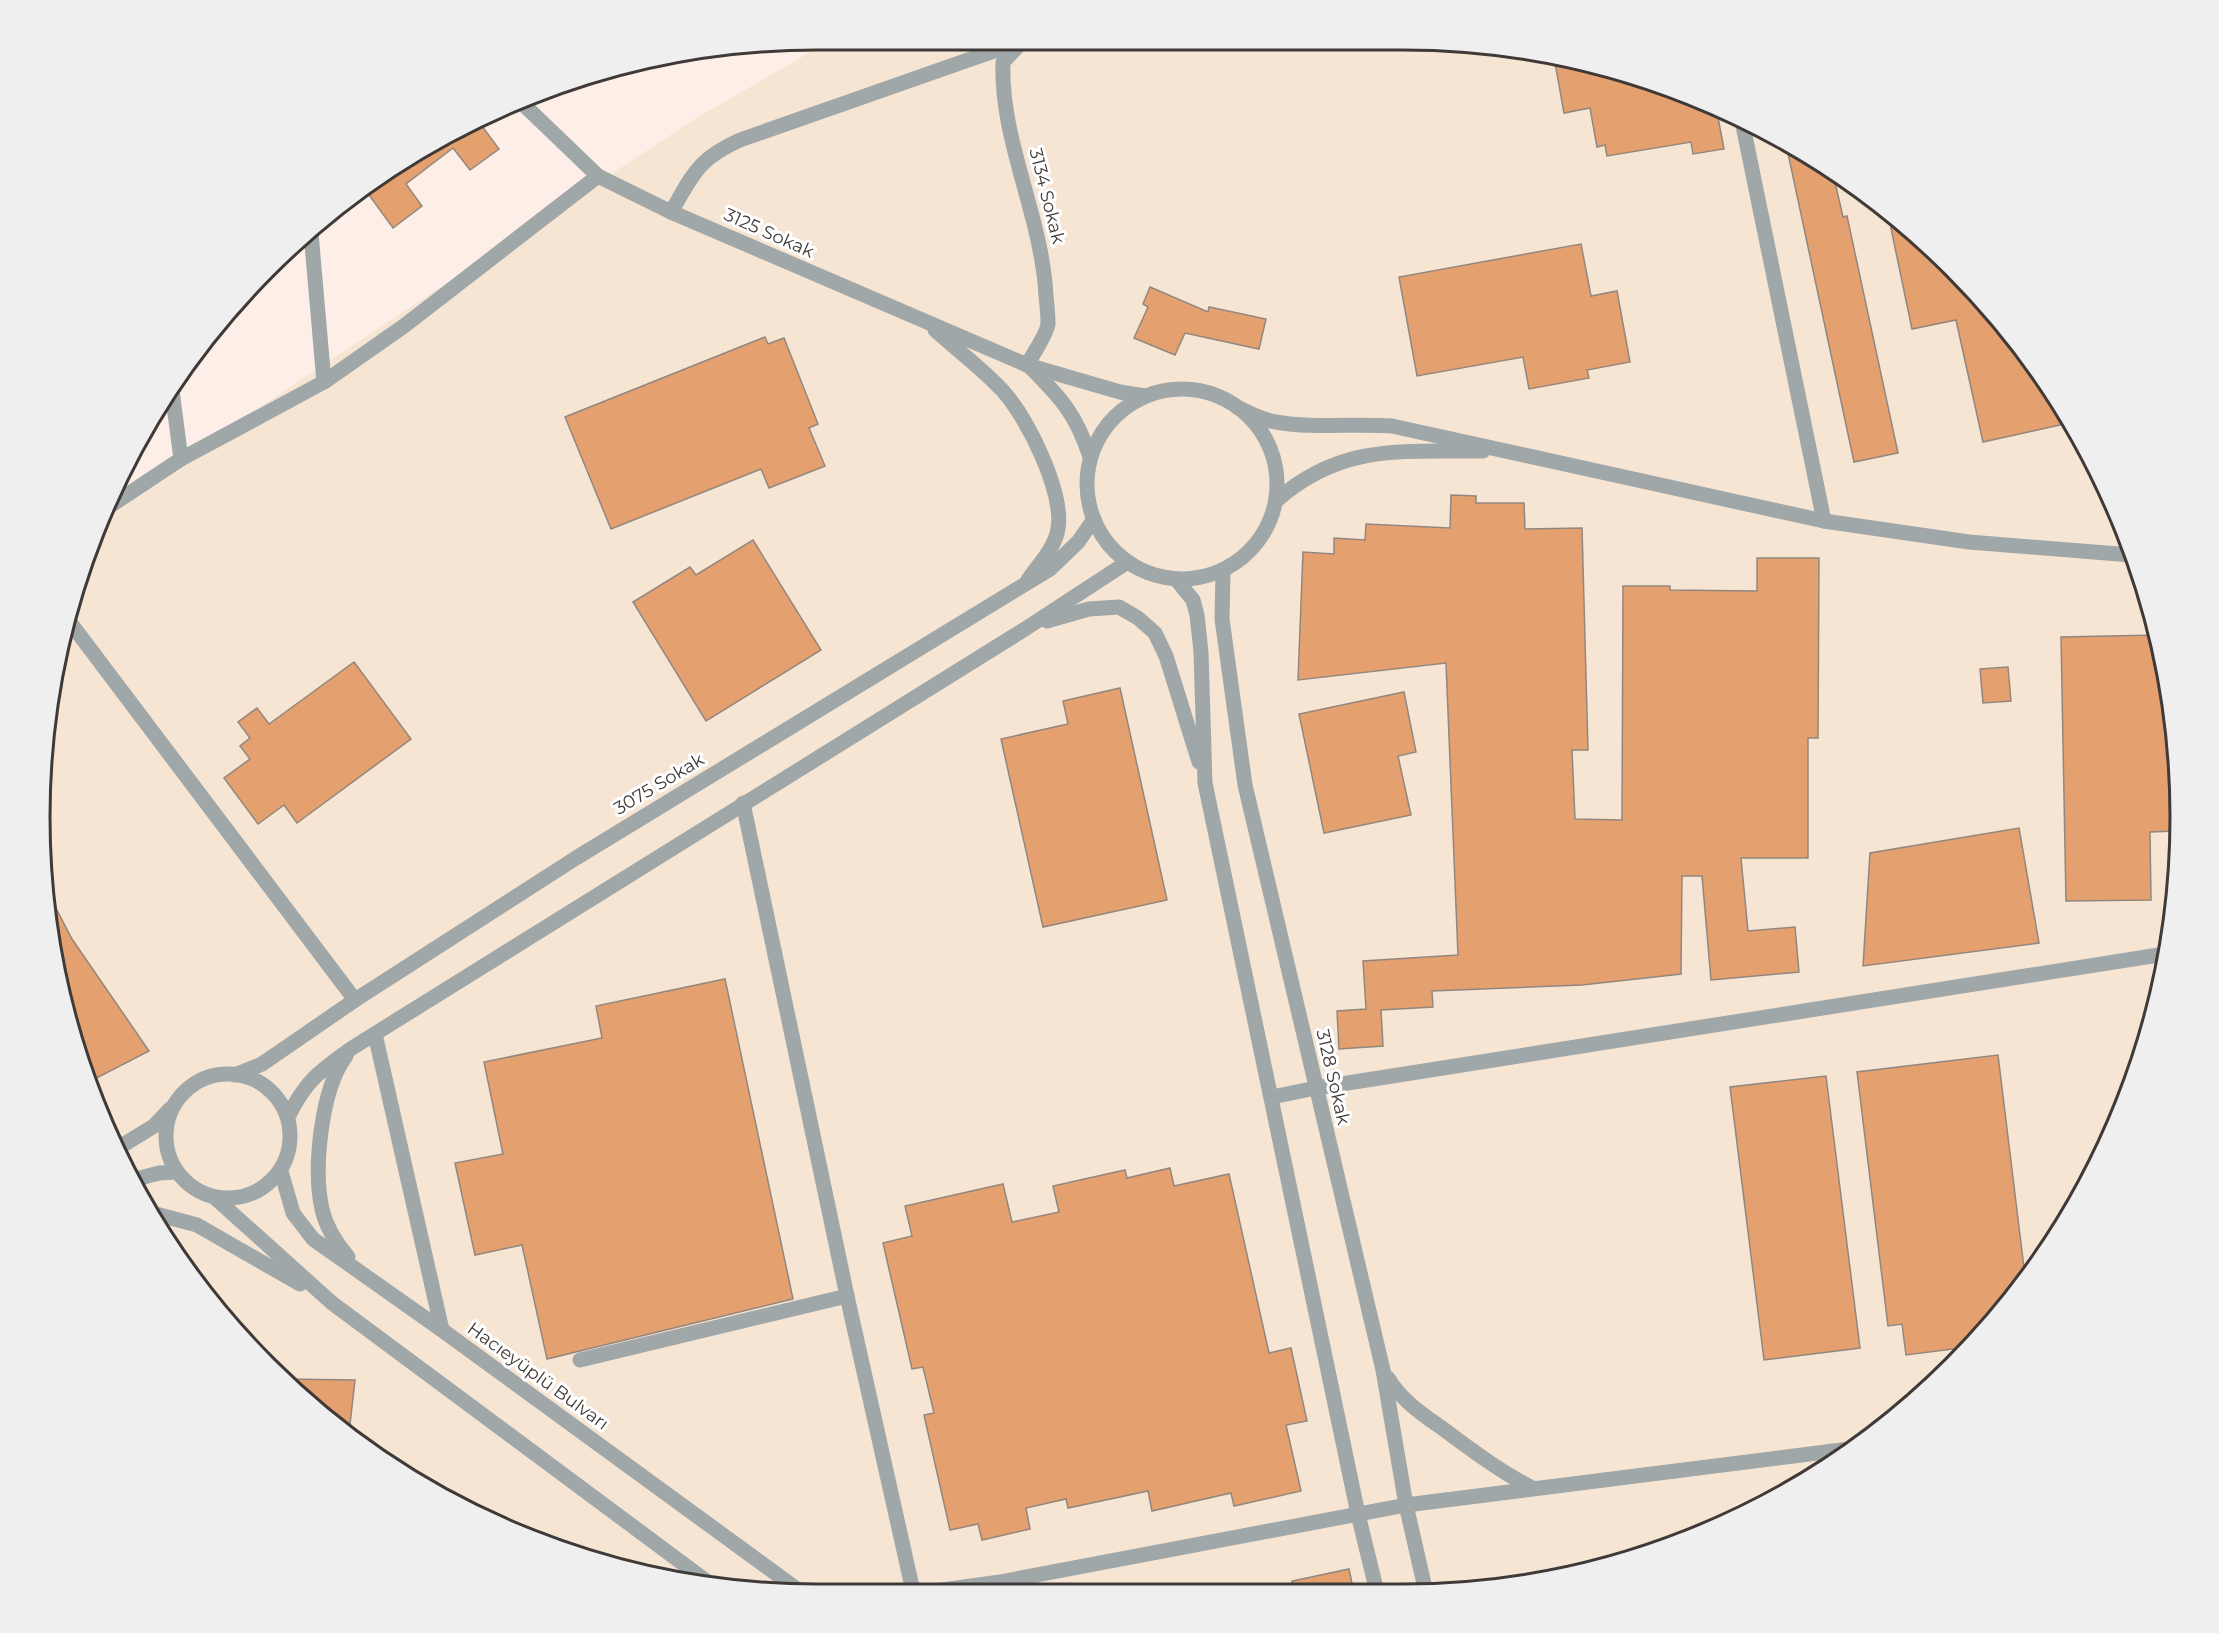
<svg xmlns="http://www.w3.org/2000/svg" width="2219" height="1633" font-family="Montserrat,sans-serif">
  <rect width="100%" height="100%" fill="#fdefe8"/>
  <path fill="#f6e5d3" d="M833,39l620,2 150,24 97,33 134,72 118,96 68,77 80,130 54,143 24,150 -5,152 -34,149 -63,139 -89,123 -111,105 -176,101 -196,52 -739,5 -198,-39 -139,-63 -124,-89 -105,-111 -101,-176 -44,-145 -13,-101 13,-203 53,-157 586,-388z"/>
  <g fill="#e5a06f" stroke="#92877f" stroke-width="1.5">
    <path d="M1554,57l49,8 97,33 16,9 8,42 -31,5 -2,-12 -84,14 -2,-11 -8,2 -7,-39 -26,5z"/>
    <path d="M479,122l20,27 -29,21 -17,-22 -47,36 16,22 -29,22 -27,-37 61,-48z"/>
    <path d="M1786,144l46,25 11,48 4,-1 51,237 -44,9z"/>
    <path d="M1888,214l64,52 68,77 49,80 -86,19 -27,-122 -44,9z"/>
    <path d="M1581,244l10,52 26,-5 13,71 -43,8 2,8 -60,11 -6,-32 -106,19 -18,-99z"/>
    <path d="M1150,287l58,25 1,-5 57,12 -7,30 -74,-16 -10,22 -41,-17 14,-31 -5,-3z"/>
    <path d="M765,337l3,7 16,-6 34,86 -9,4 16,38 -56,22 -8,-19 -150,60 -46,-112z"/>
    <path d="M1451,495l25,1v7h48l1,26 57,-1 6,222h-16l3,69 47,1 1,-234h47v4l87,1v-33h62l-1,180h-10v120h-67l7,73 47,-4 4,45 -88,8 -9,-104h-20l-1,98 -99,11 -150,6 1,16 -52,3 2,36 -44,3 -2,-38 29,-2 -3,-48 95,-6 -12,-292 -148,17 5,-128 31,2v-16l31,2 1,-16 84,4z"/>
    <path d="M753,540l68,110 -115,71 -73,-119 57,-35 6,8z"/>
    <path d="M2157,635l21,131 -2,65 -26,1 1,68 -85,1 -5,-264z"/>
    <path d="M354,662l57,77 -114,84 -13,-18 -26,19 -34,-46 26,-19 -10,-13 10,-8 -12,-16 19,-14 12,16z"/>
    <path d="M2008,667l3,34 -28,2 -3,-34z"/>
    <path d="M1120,688l47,212 -124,27 -42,-188 67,-15 -5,-23z"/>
    <path d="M1404,692l12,60 -18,4 13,59 -87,18 -25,-119z"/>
    <path d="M2019,828l20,115 -176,23 7,-113z"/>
    <path d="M45,887l27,52 77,112 -60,31 -35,-113 -11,-81z"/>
    <path d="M725,979l68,320 -246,60 -25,-114 -47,10 -20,-92 48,-9 -19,-92 118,-24 -6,-32z"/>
    <path d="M1998,1055l27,221 -38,53 -19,18 -62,8 -4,-31 -14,2 -31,-254z"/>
    <path d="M1826,1076l34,272 -96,12 -34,-273z"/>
    <path d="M1170,1168l4,18 55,-12 40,179 22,-5 16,73 -21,4 15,66 -67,15 -3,-13 -79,18 -4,-20 -80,17 -2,-9 -40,9 4,21 -48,11 -4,-16 -28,6 -26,-115 10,-2 -11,-46 -11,2 -29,-126 29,-7 -7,-30 98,-22 9,38 47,-10 -6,-26 72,-16 2,8z"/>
    <path d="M283,1379l72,1 -6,53 -45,-32z"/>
    <path d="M1349,1569l4,19 -61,1v-8z"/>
  </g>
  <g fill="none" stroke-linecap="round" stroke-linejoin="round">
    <g stroke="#a0a7a9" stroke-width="15">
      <path d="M1021,43l-18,19c-3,78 39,154 43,234 1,9 2,19 2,28 -1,10 -15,30 -21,41"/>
      <path d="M523,104l75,72 73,36 356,153 93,27 25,4"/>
      <path d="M1742,121l82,400"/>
      <path d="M671,212c23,-39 27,-53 69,-72l285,-100"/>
      <path d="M311,233l13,149"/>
      <path d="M935,330c22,20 48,39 68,61 25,28 61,101 55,138 -3,19 -20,36 -30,51"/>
      <path d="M1030,367c31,31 46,47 60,90"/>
      <path d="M171,383l10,76"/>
      <circle cx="1182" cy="484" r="95"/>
      <path d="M1237,407c12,6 25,13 39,15 38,7 77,1 116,4l432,95 145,21 162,13"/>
      <path d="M1277,500c65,-57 125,-48 206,-49"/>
      <path d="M107,508l74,-49 143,-77 80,-56 194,-150"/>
      <path d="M1223,572l-1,47 23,166 138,585 23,135 19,83"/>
      <path d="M1176,579l17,21 4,15 4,37 4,131 153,731 18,74"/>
      <path d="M69,621l286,379"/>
      <path d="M1047,621l42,-12 30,-2 19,11 17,15 11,23 33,106"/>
      <path d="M743,803l104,493 66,295"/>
      <path d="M375,1034l67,296"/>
      <path d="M346,1056c-25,33 -33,113 -24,153 4,18 14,34 26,48"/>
      <circle cx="228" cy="1136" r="62"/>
      <path d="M235,1075l27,-11 93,-64 221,-142 474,-289 28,-27 16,-23"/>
      <path d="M1272,1097l44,-9 849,-134"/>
      <path d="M288,1117c18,-37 32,-46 64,-69l673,-419 101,-66"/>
      <path d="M118,1148l36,-22 16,-17"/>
      <path d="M281,1171l12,42 20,26 129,91 359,262"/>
      <path d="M136,1179l23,-6 18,-1"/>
      <path d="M214,1197l118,106 373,277"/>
      <path d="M156,1214l41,11 103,59"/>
      <path d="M580,1360l267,-64"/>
      <path d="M1388,1378c15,25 39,39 62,56 27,20 53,39 82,54"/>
      <path d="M935,1591l65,-9 406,-77 443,-56"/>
    </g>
  </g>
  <g text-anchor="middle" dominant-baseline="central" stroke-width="6" stroke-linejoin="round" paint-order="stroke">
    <g font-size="18" fill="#3f3a37" stroke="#fff">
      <text transform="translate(1047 196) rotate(76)">3134 Sokak</text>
      <text transform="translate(769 233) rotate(24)">3125 Sokak</text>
      <text transform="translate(659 784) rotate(-31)">3075 Sokak</text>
      <text transform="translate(1333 1077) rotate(77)">3128 Sokak</text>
      <text transform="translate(538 1376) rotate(36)">Hacıeyüplü Bulvarı</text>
    </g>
  </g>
  <path d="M0 0H2219V1633H0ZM817 50H1403A767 767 0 0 1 2170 817V817A767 767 0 0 1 1403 1584H817A767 767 0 0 1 50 817V817A767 767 0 0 1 817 50Z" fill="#f0efef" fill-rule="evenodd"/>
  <path fill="none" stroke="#3f3a37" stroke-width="3" d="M817 50H1403A767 767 0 0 1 2170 817V817A767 767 0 0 1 1403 1584H817A767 767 0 0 1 50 817V817A767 767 0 0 1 817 50Z"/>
</svg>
